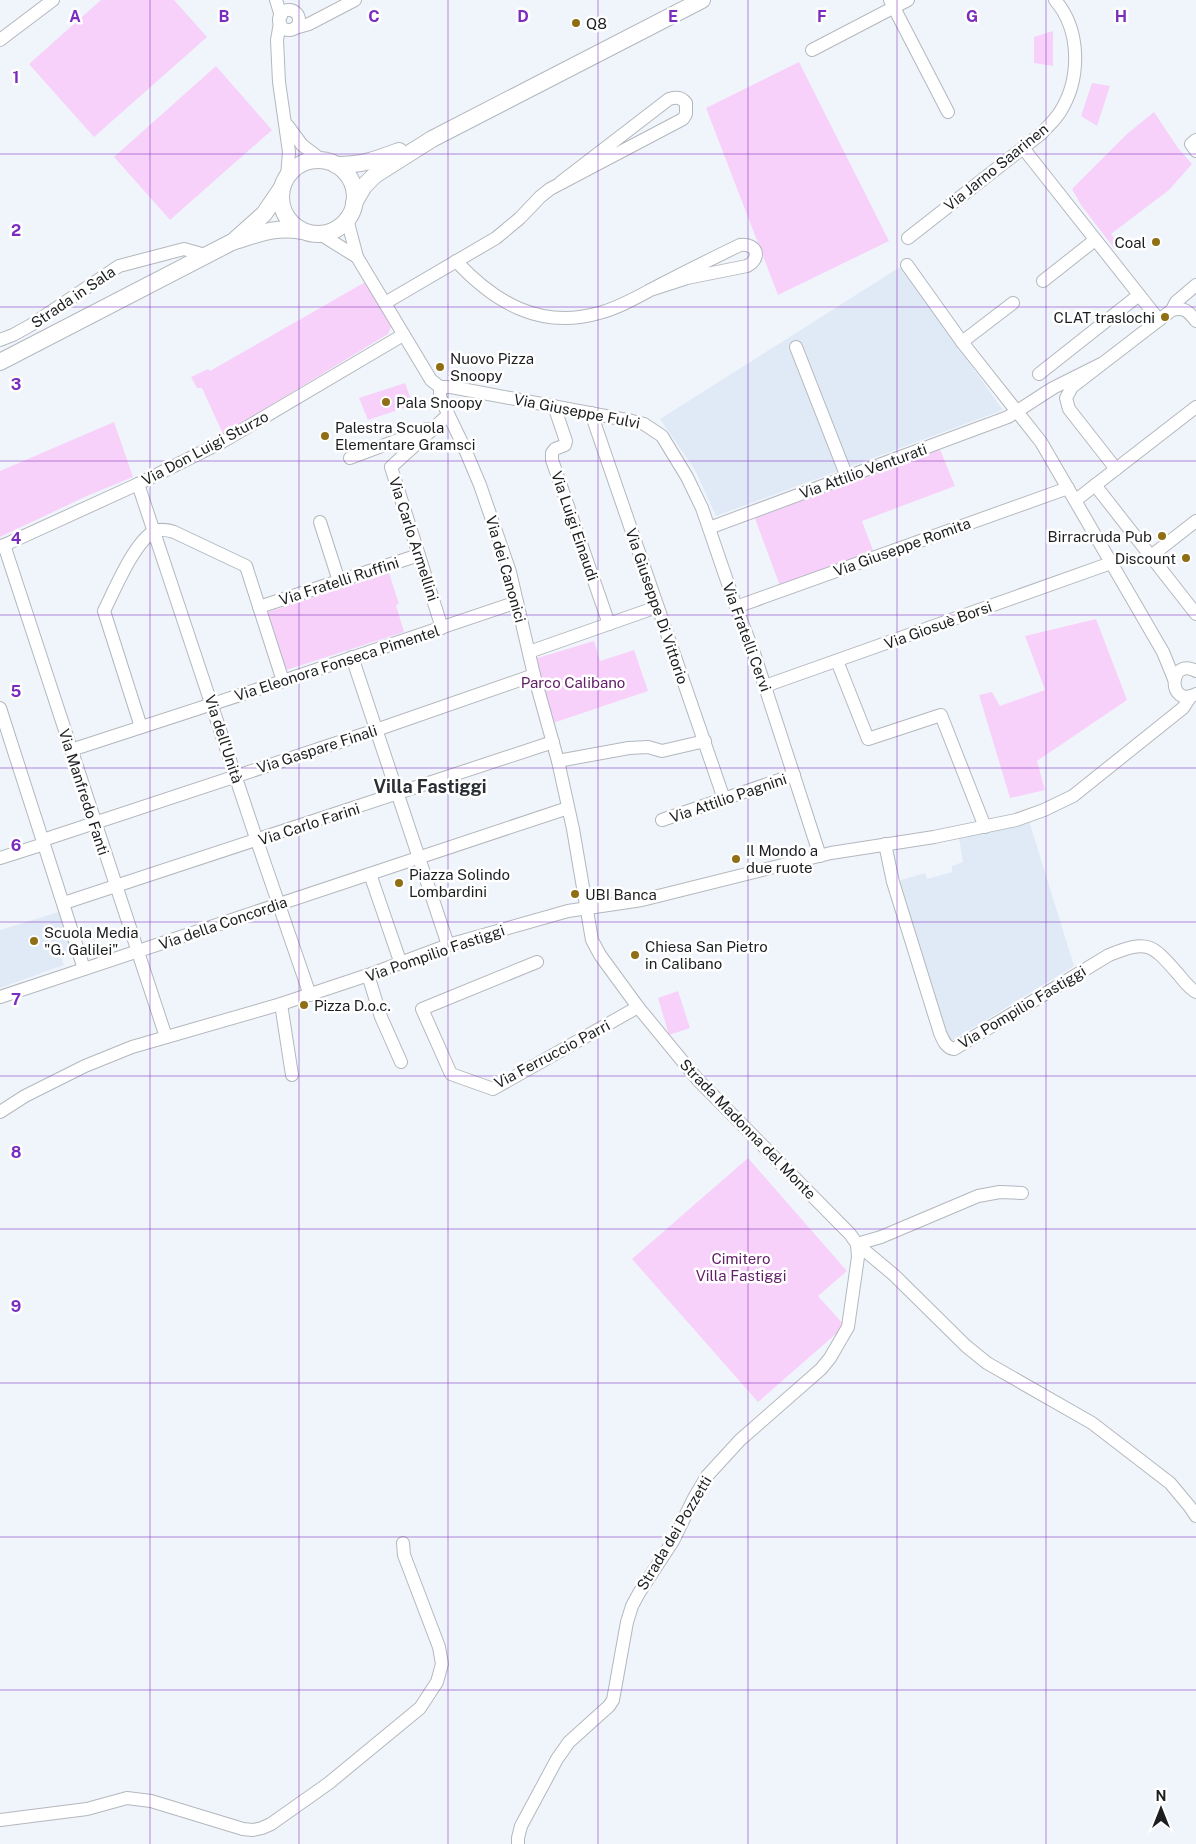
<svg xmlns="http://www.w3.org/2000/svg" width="1196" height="1844" font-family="'Public Sans',sans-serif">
  <rect width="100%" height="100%" fill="#f0f5fb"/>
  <g fill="#e0e9f6">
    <path d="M900,267l103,143 -287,106 -21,-46 -35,-51z"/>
    <path d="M1029,821l45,145 -124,76 -52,-161 27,-8 2,6 25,-7v-6l11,-4 -4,-24z"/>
    <path d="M59,912l13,40 -11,4 3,9 -64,23v-58z"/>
  </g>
  <g fill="#f8d1fa">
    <path d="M101,0h73l33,37 -113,100 -65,-73z"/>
    <path d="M1053,31v35l-19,-3v-26z"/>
    <path d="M799,62l90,179 -111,54 -72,-187z"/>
    <path d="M216,66l56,64 -102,90 -56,-63z"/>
    <path d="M1092,83l18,3 -13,40 -16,-10z"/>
    <path d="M1154,112l24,36 14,16 -23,26 -58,44 8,10 -5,4 -33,-43 -9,-16 55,-55z"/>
    <path d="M367,281l25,44 -4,9 -165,100 -21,-46h-5l-6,-11 17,-8 2,2z"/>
    <path d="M405,383l8,22 -45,15 -9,-22z"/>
    <path d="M114,422l19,55 -44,18 -89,42v-66z"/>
    <path d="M939,447l16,39 -93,35 12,32 -94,33 -26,-70z"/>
    <path d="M389,573l10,31 -3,1 8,27 -118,38 -18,-58z"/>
    <path d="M1096,619l31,81 -90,61 8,29 -35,8 -31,-103 13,-3 8,14 45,-16 -20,-54z"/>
    <path d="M594,641l6,20 34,-11 14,41 -95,32 -19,-64z"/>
    <path d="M678,991l12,37 -21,7 -11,-37z"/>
    <path d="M748,1158l99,113 -29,25 27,30 -87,76 -126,-143z"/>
  </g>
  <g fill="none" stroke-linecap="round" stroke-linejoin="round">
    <defs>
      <g id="minor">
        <path d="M276,0l5,16"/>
        <path d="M890,0l58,112"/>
        <circle cx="289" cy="20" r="10"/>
        <path d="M280,23l-3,17 2,42 10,70 -2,24"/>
        <path d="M295,28l14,-4 46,-24"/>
        <path d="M0,40l53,-40"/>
        <path d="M812,50l96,-50"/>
        <path d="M288,126l14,19 21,16"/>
        <path d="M1196,140l-5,4 5,7"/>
        <path d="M1023,148l136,172"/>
        <path d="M347,219l10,38 74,123 9,7"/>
        <path d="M320,234l37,23"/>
        <path d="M908,238l134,-105c6,-7 13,-13 18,-21 21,-33 21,-82 -5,-112"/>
        <path d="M456,261c38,41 84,69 143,52 20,-5 40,-17 59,-27 27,-14 55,-28 82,-41 17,-2 22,13 7,21l-60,12 -37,12"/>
        <path d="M907,265l55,77 79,100 122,210 11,27"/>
        <path d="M1043,281l52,-41"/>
        <path d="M385,303l111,-65 24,-20 20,-21 10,-8 133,-70 3,-5v-11c-5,-6 -9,-6 -17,-4l-108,83"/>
        <path d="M1172,310l4,-8 20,-17"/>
        <path d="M0,340l13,-5 18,-10 88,-59 65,-17 21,6"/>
        <path d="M962,342l51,-39"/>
        <path d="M796,347l51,130"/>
        <path d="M1039,374l100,-79"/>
        <path d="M440,387v10l24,50 16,38 30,87 24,103 24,86 15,68 19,111 8,15 38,52 60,73 152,154 7,10 37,31 72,71 21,17 105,60 78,60 20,24 6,9"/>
        <path d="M440,387h11l181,34 12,3 18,12 25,41 15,31 34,99 19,49 65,200"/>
        <path d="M554,406l12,35 -1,4 -10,4 -3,4v7l57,164"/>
        <path d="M591,413l133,386"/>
        <path d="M350,458l77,-29"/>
        <path d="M1116,469l-47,-60 -3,-11 6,-11 100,-77c13,-3 16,1 24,11"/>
        <path d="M138,484l119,357 53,154"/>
        <path d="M1095,485l101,129"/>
        <path d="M1076,500l120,-93"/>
        <path d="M320,522l19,59"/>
        <path d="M709,528l299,-111 45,-29 48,-24"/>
        <path d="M4,545l162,492"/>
        <path d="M0,547l138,-63 84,-42 181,-107"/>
        <path d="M1151,556l45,-35"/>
        <path d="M259,607l160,-52"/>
        <path d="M736,607l332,-119"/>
        <path d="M442,628l-51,-161 57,-52"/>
        <path d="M529,652l128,-45"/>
        <path d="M352,657l96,288"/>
        <path d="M837,661l31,78 73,-24 44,112"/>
        <path d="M1196,671c-28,-15 -29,38 0,23"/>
        <path d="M765,686l346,-123"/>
        <path d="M0,708l84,261"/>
        <path d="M141,727l-37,-116c10,-20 31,-71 51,-80 6,-2 13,-1 19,1l72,34 37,115"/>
        <path d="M71,750l212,-69 234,-79"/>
        <path d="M558,761l71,-13 19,-1 14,4 43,-10"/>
        <path d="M662,820l132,-45"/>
        <path d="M43,840l333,-110 158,-55"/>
        <path d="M885,844l8,38 47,151c3,7 6,15 14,16l155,-94c39,-16 43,-11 70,20 5,6 10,13 17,17"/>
        <path d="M0,858l44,-14"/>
        <path d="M370,874l31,90"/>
        <path d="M64,903l489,-161"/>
        <path d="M537,962l-115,47 29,65 42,15 145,-82"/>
        <path d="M368,975l13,42 20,45"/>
        <path d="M0,997l568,-189"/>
        <path d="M281,1004l11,71"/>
        <path d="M0,1112l25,-16 60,-30 47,-19 149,-43 87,-29 80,-30 120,-34 74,-11 189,-47 103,-16 82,-17 28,-10 29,-14 110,-88 8,-12"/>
        <path d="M857,1244l24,-7 97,-41 22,-4 22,1"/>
        <path d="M0,1820l87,-11 40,-11 24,3 92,28 10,1 9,-2 9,-4 58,-41 91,-75 17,-26 5,-18 -3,-17 -35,-92 -1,-12"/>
        <path d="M518,1844v-6l3,-12 36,-67 12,-17 40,-36 4,-6 14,-78 5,-16 7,-13 34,-52 21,-43 13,-22 33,-36 81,-71 9,-11 18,-31 10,-70 -1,-13"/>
      </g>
      <g id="major">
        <circle cx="318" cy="197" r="37"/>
        <path d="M336,165c26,0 39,-5 63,-14"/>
        <path d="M354,203l10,-17 11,-11 57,-36 270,-139"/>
        <path d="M236,239l28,-25 17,-25"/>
        <path d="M0,362l232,-120c26,-8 43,-16 70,-11"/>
      </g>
    </defs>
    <use href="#minor" stroke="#b3b8be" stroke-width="14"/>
    <use href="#major" stroke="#b3b8be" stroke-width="18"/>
    <use href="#minor" stroke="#fff" stroke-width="12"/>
    <use href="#major" stroke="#fff" stroke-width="16"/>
  </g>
  <path fill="none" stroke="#7b2cbf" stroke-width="1" stroke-opacity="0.55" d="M150,0v1844M299,0v1844M448,0v1844M598,0v1844M748,0v1844M897,0v1844M1046,0v1844M0,154h1196M0,307h1196M0,461h1196M0,615h1196M0,768h1196M0,922h1196M0,1076h1196M0,1229h1196M0,1383h1196M0,1537h1196M0,1690h1196"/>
  <g fill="#906e14" stroke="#fff" stroke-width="2">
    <circle cx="576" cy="23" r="5"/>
    <circle cx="1156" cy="242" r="5"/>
    <circle cx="1165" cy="317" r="5"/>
    <circle cx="440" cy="367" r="5"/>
    <circle cx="386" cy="402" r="5"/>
    <circle cx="325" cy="436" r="5"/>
    <circle cx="1162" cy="536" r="5"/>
    <circle cx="1186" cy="558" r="5"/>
    <circle cx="736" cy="859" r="5"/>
    <circle cx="399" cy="883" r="5"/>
    <circle cx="575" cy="894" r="5"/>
    <circle cx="34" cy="941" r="5"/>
    <circle cx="635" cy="955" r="5"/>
    <circle cx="304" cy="1005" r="5"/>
  </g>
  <g text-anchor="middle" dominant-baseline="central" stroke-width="5" stroke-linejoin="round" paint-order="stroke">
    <g font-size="15" fill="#1c1e20" stroke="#fff" text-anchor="start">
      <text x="586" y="23">Q8</text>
      <text x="1146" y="242" text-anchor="end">Coal</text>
      <text x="1155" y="317" text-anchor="end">CLAT traslochi</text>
      <text x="450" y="358">Nuovo Pizza<tspan x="450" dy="17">Snoopy</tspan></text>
      <text x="396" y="402">Pala Snoopy</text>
      <text x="335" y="427">Palestra Scuola<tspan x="335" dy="17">Elementare Gramsci</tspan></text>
      <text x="1152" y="536" text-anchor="end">Birracruda Pub</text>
      <text x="1176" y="558" text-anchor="end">Discount</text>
      <text x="746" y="850">Il Mondo a<tspan x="746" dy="17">due ruote</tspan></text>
      <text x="409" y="874">Piazza Solindo<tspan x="409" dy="17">Lombardini</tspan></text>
      <text x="585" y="894">UBI Banca</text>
      <text x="44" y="932">Scuola Media<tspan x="44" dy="17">"G. Galilei"</tspan></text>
      <text x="645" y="946">Chiesa San Pietro<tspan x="645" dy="17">in Calibano</tspan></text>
      <text x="314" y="1005">Pizza D.o.c.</text>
    </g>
    <g font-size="15" fill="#1c1e20" stroke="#fff">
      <text transform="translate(996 167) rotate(-39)">Via Jarno Saarinen</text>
      <text transform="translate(73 297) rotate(-34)">Strada in Sala</text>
      <text transform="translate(577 411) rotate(11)">Via Giuseppe Fulvi</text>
      <text transform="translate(205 448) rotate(-28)">Via Don Luigi Sturzo</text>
      <text transform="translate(863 471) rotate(-20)">Via Attilio Venturati</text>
      <text transform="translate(575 526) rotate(71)">Via Luigi Einaudi</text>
      <text transform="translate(414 539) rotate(72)">Via Carlo Armellini</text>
      <text transform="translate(902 547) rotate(-20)">Via Giuseppe Romita</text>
      <text transform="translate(506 569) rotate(74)">Via dei Canonici</text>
      <text transform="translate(339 581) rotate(-18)">Via Fratelli Ruffini</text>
      <text transform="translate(657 606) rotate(71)">Via Giuseppe Di Vittorio</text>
      <text transform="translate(938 625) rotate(-20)">Via Giosuè Borsi</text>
      <text transform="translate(747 637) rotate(70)">Via Fratelli Cervi</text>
      <text transform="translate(337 663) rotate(-18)">Via Eleonora Fonseca Pimentel</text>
      <text transform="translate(224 739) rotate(72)">Via dell'Unità</text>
      <text transform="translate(317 749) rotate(-18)">Via Gaspare Finali</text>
      <text transform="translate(84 792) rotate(72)">Via Manfredo Fanti</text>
      <text transform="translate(728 798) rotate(-19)">Via Attilio Pagnini</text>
      <text transform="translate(309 824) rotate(-18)">Via Carlo Farini</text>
      <text transform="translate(223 923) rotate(-19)">Via della Concordia</text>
      <text transform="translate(435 953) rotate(-19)">Via Pompilio Fastiggi</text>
      <text transform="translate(1022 1007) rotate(-31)">Via Pompilio Fastiggi</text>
      <text transform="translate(552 1054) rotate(-28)">Via Ferruccio Parri</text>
      <text transform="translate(748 1129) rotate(46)">Strada Madonna del Monte</text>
      <text transform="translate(674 1533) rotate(-59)">Strada dei Pozzetti</text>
    </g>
    <g font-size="15" fill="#632169" stroke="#fff">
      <text x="573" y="682">Parco Calibano</text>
      <text x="741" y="1258">Cimitero<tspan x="741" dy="17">Villa Fastiggi</tspan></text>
    </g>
    <g font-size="18" font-weight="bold" fill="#2b2f34" stroke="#fff">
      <text x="430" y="786">Villa Fastiggi</text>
    </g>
  </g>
  <g font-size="16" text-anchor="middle" font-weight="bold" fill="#7b2cbf" stroke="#fff" stroke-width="5" stroke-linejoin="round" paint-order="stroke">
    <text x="75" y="22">A</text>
    <text x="224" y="22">B</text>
    <text x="374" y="22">C</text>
    <text x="523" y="22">D</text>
    <text x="673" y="22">E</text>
    <text x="822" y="22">F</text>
    <text x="972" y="22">G</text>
    <text x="1121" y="22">H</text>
    <text x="16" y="83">1</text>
    <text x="16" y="236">2</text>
    <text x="16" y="390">3</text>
    <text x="16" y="544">4</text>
    <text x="16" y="697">5</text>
    <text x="16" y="851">6</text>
    <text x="16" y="1005">7</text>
    <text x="16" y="1158">8</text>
    <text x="16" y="1312">9</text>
  </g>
  <g transform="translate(1161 1809)" stroke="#ffffff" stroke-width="4" paint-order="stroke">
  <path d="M0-4L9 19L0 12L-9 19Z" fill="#1c1e20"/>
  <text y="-8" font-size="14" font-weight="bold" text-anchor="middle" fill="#1c1e20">N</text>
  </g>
</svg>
